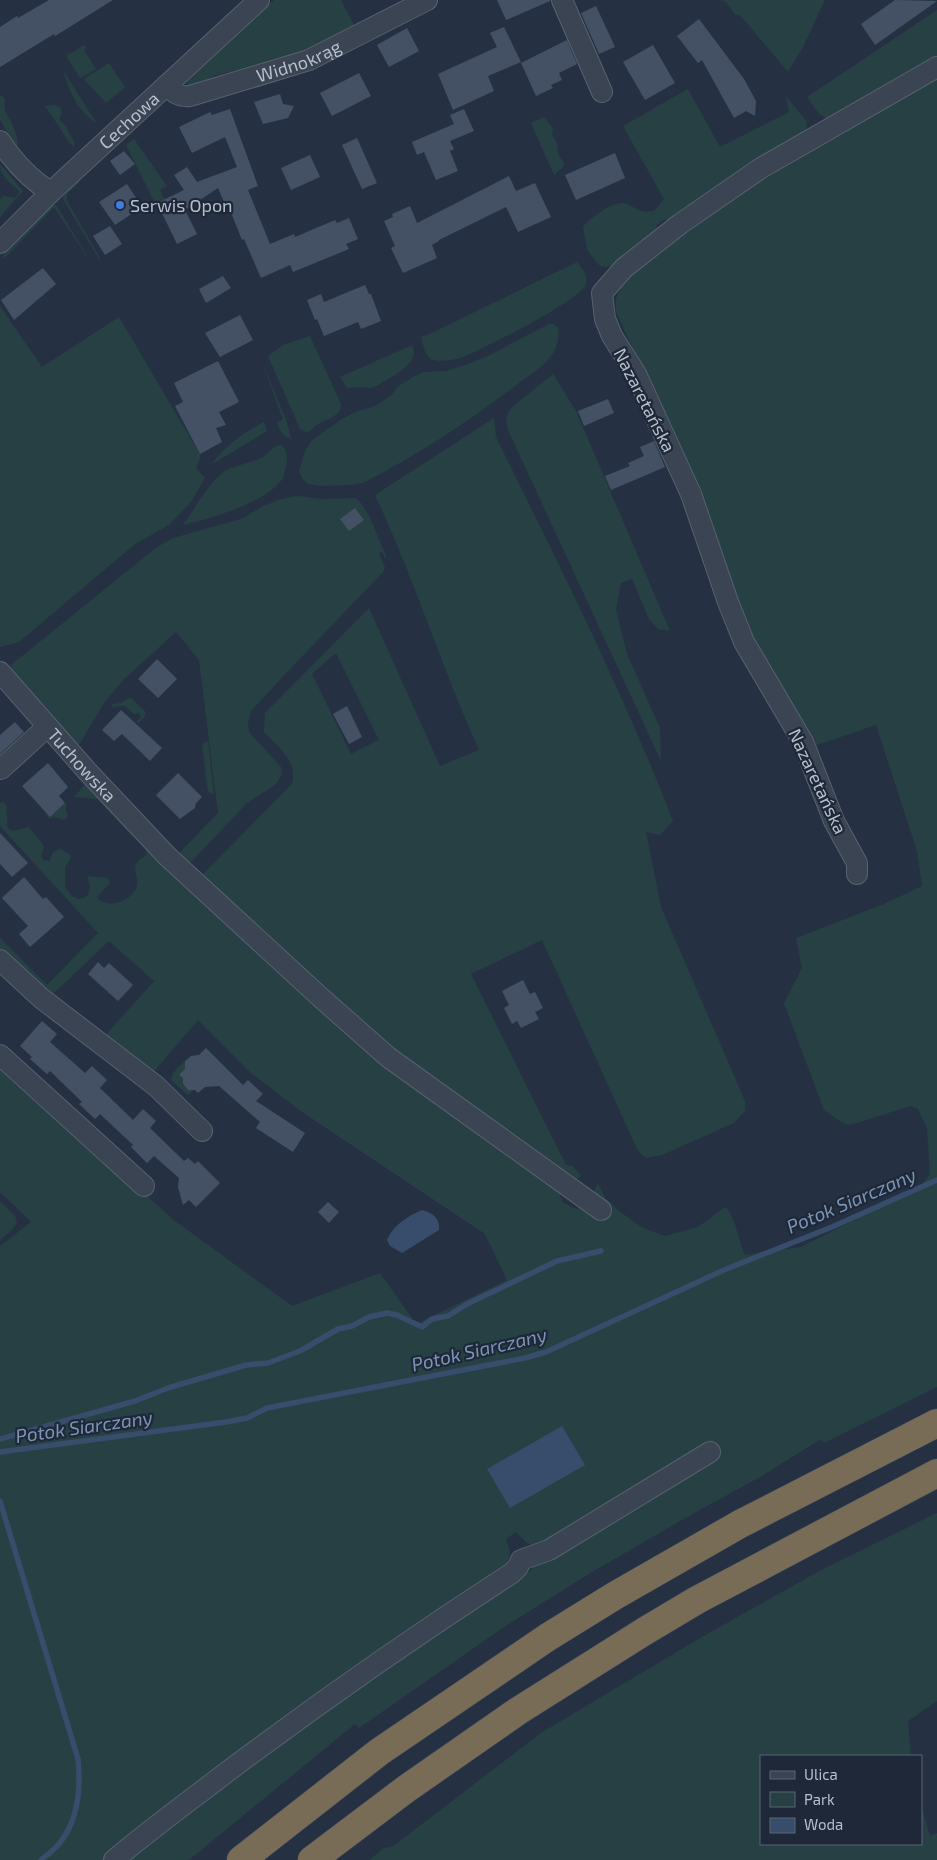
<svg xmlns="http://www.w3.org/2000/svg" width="937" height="1860" font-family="'Exo 2',sans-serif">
  <rect width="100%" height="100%" fill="#253143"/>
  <g fill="#274044" fill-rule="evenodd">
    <path d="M274,0h67l15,29 -50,26 -45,12 -7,-1c-13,3 -27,6 -40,10 -8,3 -13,9 -21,11l-6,-3 1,-5z"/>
    <path d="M719,0h106l-22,47 -15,25 -47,-56 -6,-2 -10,-13z"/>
    <path d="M937,10v52l-107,59 -11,-7 -12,-17z"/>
    <path d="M84,45l3,3 -3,2 12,19 -16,9 -14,-22z"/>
    <path d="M109,63l16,24 -19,16 -22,-24z"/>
    <path d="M63,70l34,54c-20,-14 -27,-31 -34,-54z"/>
    <path d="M937,72v1315l-113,56 -3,-4 -61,38 -71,39 -97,56 -85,53 -148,103 -4,-4 -166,136h-66l272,-202 135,-87 6,-8 5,-16 -13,-3 -12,-12 -10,7c4,11 7,20 -4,29l-339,243 -60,49h-103v-614l31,-24 -31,-30v-128l175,157 117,85 88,-33 36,51 91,-44 -22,-46 -183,-122 -51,-39 -53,-53 -48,56 -48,-37 52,-58 -45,-40 -56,53 -4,2 -49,-42v-16l47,47 51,-52 -98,-107v-23l3,-1 4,4 -1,7 2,5c-5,19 11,11 21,9 5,8 12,12 15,21l-3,7 2,5 7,1 3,-9 8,-3 8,5 2,4 -6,9v20l7,9 6,3 6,-1 4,-3 2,-9 -3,-10 20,2 3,5 -12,13v3c11,10 35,2 39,-13 2,-8 -5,-16 0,-24 2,-3 6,-4 9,-7l1,-3 -8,-12 -6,-3 -36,-38 -23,-2 13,-15 81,82 391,326 3,12 14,7 10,-4 12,-22 7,15 14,13 24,17 22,8 33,-9 27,-20c10,7 14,36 20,48l56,-8 119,-60 10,-13 -3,-46 -9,-19 -7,-3 -61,19 -9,-3 -17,-12 -40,-107 18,-35 -6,-30 88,-34 38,-18 -5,-35 -41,-126 -62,21 -65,-109 -48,-137v-11l-30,-57 -55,-120v-13l5,-13 8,-13 48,-38 131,-85z"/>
    <path d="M688,89l32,58 69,-35 -3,-16 21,26 -1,12 -129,85 -14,1 -6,5 -4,13 -40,28 -10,1 -4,-2 -12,-15 -4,-23c7,-9 29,-25 40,-24 7,1 13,7 19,8 4,1 8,0 12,0l10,-12 -41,-73z"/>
    <path d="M0,95l5,3c0,4 -1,9 0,12 4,9 16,28 12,38l-17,-28z"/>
    <path d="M55,105l5,2 2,6 -3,7 6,5 10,19 -3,2 -27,-40z"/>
    <path d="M544,117l9,11 -1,7 5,8 1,11 6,9 -1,4 -9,8 -23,-52z"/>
    <path d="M134,139l33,47 -7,4 7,14 -9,5 -32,-64z"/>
    <path d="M0,164l23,27 -23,26v-18l3,-3 12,2 5,-6c-9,-9 -20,-15 -20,-28z"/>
    <path d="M78,180l2,2 -13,12v7l33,57 -1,1 -36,-60 2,-6z"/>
    <path d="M56,205l36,59 -38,-57 -50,52 -1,-3 48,-50z"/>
    <path d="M577,262c6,6 12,15 8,24 -10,17 -100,62 -122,71 -8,3 -22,5 -30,3 -8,-3 -10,-16 -12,-23l15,-6z"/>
    <path d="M0,306l42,61 77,-50 82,139 -5,12 9,10 -15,25 -21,22 -34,19 -116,98 -19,5z"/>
    <path d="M549,324h4l5,4c1,8 0,18 -5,25 -9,14 -25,23 -38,33 -47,36 -99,70 -152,97l-13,2 -29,1 -13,-2 -6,-6 -3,-7 6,-20 7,-11 30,-21 16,-8 17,-5 17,-11 5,-8 18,-11 9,-4 22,-1 22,-7 20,-8z"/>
    <path d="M310,336l31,68c0,13 -15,15 -24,21 -5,3 -5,6 -11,7l-6,-3 -32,-73 15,-11z"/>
    <path d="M412,345c8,16 -12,27 -24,34 -5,3 -12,8 -18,9 -2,0 -5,-1 -7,-1 -6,0 -11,1 -16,1l-7,-11z"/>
    <path d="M261,360l26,62 4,17c-8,-2 -11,-9 -14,-16l6,-4z"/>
    <path d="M553,374l23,37 94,220 -12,-2 -9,-10 -17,-40 -11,4 -5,27 11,44 33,74 1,33 -153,-331 -2,-13 5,-9z"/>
    <path d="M494,418l2,19c62,126 126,252 177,384l-13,14 -14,-3 15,75 84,194v10l-11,12 -72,32 -16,3 -8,-7 -96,-211 -71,34 95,191 7,1 8,10 -5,5 -188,-132 -188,-172 92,-93c6,-23 -14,-37 -28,-52l1,-19 104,-105 71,158 39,-16c-38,-84 -65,-172 -104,-255zM336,653l43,87 -28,14 -39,-80z"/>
    <path d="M264,422l3,9 -53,32h-1c11,-17 33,-32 51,-41z"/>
    <path d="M280,445l4,3c4,6 3,11 2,18 -1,4 -1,8 -3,12 -16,25 -72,40 -100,47 12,-16 29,-50 48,-57 10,-4 20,-5 30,-10 8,-4 10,-11 19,-13z"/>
    <path d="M298,496l24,3 34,-1c13,11 21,38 28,53l2,6 -1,1 -3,-6 -3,2 6,13 -2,5 -92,96 -40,43 -3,11 1,10 32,35 1,8 -6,9 -30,20 -53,56 -4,3 -12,-8 41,-42 -19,-153 -23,-28 -53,48 -19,23 -27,45 -68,-78 2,-5 146,-118 16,-9 71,-20 17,-11 20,-8z"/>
    <path d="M129,698h2l14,13v5l-7,8 -1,-3 4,-4 -2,-4 -5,1 -10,-8 -12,1v-3l9,-1z"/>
    <path d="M208,741l6,54 -6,-3 -6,-48z"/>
    <path d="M65,803l2,2 -1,4 2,8 -4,3 -10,-3 -5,2 -6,-9 7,7z"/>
    <path d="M185,1061l2,6 -7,8 3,4v5l5,6h5l-5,5 -17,-15c1,-8 8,-13 14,-19z"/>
    <path d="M0,1201l15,15 2,7 -5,7 -12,10z"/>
    <path d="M937,1513v188l-29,20 3,35h-150v88h160v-40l9,32 7,-3v27h-568l15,-12 8,-1 149,-114 154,-92 124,-70z"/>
  </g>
  <g fill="#384c6b">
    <path d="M422,1210c11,3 18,8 17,20l-37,23 -12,-7 -3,-6c6,-15 21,-24 35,-30z"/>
    <path d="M562,1426l23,39 -75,43 -23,-39z"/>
  </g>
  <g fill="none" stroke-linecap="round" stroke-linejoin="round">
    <g stroke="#384c6b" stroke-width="5.5">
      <path d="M0,1439l135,-38 33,-13 78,-23 22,-2 32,-12 38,-22 14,-3 17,-9 18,-4 10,2 25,12 10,-8 16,-3 19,-12 90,-43 44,-10"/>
      <path d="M0,1452l226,-30 21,-4 20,-10 258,-50 21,-6 178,-82 108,-43 105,-47"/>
      <path d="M0,1501l78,258c3,29 0,62 -19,85 -5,6 -12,11 -18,16"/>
    </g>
  </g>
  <g fill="#445165">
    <path d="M49,0h64l-58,36 -1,-2 -54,33v-40l17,-11 1,2z"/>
    <path d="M497,0h53v1l-44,19z"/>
    <path d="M895,0l42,1 -62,44 -14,-21z"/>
    <path d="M596,6l19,41 -16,7 -18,-41z"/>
    <path d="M699,19l45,60 12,22 -1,15 -9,-5 -12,7 -32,-58 -4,3 -21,-27z"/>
    <path d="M504,27l17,35 -33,14 6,15 -41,19 -15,-36 59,-27 -7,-14z"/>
    <path d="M407,28l12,23 -30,16 -12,-22z"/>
    <path d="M567,40l10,24 -18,9 3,7 -11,5 2,3 -17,8 -15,-33z"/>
    <path d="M653,45l22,38 -30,17 -22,-38z"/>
    <path d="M359,73l12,23 -39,20 -12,-23z"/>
    <path d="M280,94l3,10 11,2 -6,12 -25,6 -9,-22z"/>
    <path d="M230,109l28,77 -10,4 22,54 24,-10 1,3 40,-17 2,3 12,-5 9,21 -12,5 3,5 -56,23 -3,-7 -29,13 -17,-39 -2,1 -14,-35 -2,2 -8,-19 -33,22 12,24 -20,10 -20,-41 27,-13 -10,-15 13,-8 10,15 40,-15 -12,-30 -33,16 -13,-26 31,-15 2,3z"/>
    <path d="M464,109l10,22 -24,10 4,8 -4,2 8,20 -22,9 -12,-28 -7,3 -5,-13 42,-18 -4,-9z"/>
    <path d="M357,138l20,45 -15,6 -20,-44z"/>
    <path d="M124,151l11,13 -15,11 -10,-14z"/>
    <path d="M615,153l10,25 -49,22 -11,-25z"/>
    <path d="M310,155l10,22 -29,13 -10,-22z"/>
    <path d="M509,176l7,15 19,-8 16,34 -33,15 -12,-25 -67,33v1l-7,4 5,13 -34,15 -12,-25 4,-2 -11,-25 9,-4 -1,-3 18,-8 7,17z"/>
    <path d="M127,184l15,23 -27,18 -16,-23z"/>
    <path d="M110,226l12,18 -17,11 -12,-19z"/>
    <path d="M43,268l13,16 -42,36 -13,-20z"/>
    <path d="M223,276l8,12 -25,15 -7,-14z"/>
    <path d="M365,285l4,9h2l10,27 -20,8 -3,-7 -34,14 -7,-17 -2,1 -8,-20 14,-6 3,8z"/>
    <path d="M240,315l13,25 -33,17 -15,-24z"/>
    <path d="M218,361l21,41 -20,10 7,13 -10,3 6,14 -22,12 -25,-48 8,-4 -9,-19z"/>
    <path d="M608,399l6,14 -30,13 -6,-15z"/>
    <path d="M654,441l11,26 -54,23 -6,-14 25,-10 -2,-3 16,-7 -4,-9z"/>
    <path d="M355,508l9,12 -15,11 -9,-12z"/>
    <path d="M157,659l20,20 -19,19 -20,-19z"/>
    <path d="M347,706l15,31 -13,7 -16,-30z"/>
    <path d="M121,710l41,38 -12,13 -28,-27 -8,7 -12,-11z"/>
    <path d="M15,722l9,10 -24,22v-19z"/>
    <path d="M48,763l20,24 -9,9 6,7 -15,14 -28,-31z"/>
    <path d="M178,773l24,24 -6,6 -1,5 -15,11 -24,-24z"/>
    <path d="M0,833l28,30 -16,14 -12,-13z"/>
    <path d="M24,877l19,22 3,-2 18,20 -34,30 -11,-13 9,-8 -26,-28z"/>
    <path d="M98,962l6,6 5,-5 24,22 -15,16 -30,-27z"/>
    <path d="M523,980l7,14 5,-2 8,16 -8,4 4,7 -18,9 -4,-7 -5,3 -8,-16 5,-3 -7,-14z"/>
    <path d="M42,1021l15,13 -7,8 35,31 7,-7 15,14 -7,8 33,32 10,-11 13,12 -6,7 34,33 4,-3 7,6 3,-3 22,22 -24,24 -7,-7 -6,5 -5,-18 1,-9 -25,-22 -7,7 -16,-16 2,-2 -33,-31 -5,5 -16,-15 3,-2 -32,-31 -3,3 -17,-15 2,-2 -12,-11z"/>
    <path d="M206,1048l37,37 5,-5 15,14 -7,7 49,32 -12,19 -37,-24 4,-6 -41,-36 -14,1 -7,6 -3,-3h-7l-5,-6v-6l-4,-3 6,-6v-8l6,-5 8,-1z"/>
    <path d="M328,1202l11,10 -10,11 -11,-11z"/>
  </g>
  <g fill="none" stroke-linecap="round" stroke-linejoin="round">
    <defs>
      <g id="minor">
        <path d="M562,0l40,92"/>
        <path id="s1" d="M167,85c7,8 12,12 23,11l119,-36 118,-60"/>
        <path d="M0,141c14,21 29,38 51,51"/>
        <path id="s2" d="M0,243l51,-51 208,-192"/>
        <path id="s3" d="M0,672l87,99 80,85 152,140 69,61 213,153"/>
        <path d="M1,769l46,-42"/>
        <path d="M857,874v-11l-23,-42 -31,-79 -59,-100 -16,-40 -37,-108 -55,-120 -24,-38 -7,-17 -3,-26 22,-25 56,-44 81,-56 176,-101"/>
        <path d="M0,960l41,38 115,88 46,45"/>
        <path d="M0,1055l144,131"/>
        <path d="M114,1860c38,-32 78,-61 117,-91 92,-69 185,-134 281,-196l6,-6 3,-7 28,-10 161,-98"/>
      </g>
      <g id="highway">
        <path d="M241,1860l138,-108 169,-115 68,-42 124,-71 197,-101"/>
        <path d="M312,1860l94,-71 112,-78 127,-80 52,-31 240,-127"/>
      </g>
    </defs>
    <use href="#minor" stroke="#586170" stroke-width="22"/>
    <use href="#highway" stroke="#444e5d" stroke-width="29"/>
    <use href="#minor" stroke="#3a4453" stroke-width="20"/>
    <use href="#highway" stroke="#796c56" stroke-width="28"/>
  </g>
  <circle fill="#3f7fe0" stroke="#1e2838" stroke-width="2" cx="120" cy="205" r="5"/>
  <g text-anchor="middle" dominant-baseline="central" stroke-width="4.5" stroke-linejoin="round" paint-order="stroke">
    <g font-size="18" fill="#b7bfcd" stroke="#1e2838">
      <text stroke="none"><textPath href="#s1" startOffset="141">Widnokrąg</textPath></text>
      <text stroke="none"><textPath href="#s2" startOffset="178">Cechowa</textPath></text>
      <text transform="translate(645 400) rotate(63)">Nazaretańska</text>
      <text stroke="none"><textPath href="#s3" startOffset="124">Tuchowska</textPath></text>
      <text transform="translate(818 781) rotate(65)">Nazaretańska</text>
    </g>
    <g font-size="18" fill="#b7bfcd" stroke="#1e2838" text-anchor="start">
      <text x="130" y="205">Serwis Opon</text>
    </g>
    <g font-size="19" font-style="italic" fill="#7c94b5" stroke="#1e2838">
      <text transform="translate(851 1200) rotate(-23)">Potok Siarczany</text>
      <text transform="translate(479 1349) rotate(-13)">Potok Siarczany</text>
      <text transform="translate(84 1426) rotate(-8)">Potok Siarczany</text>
    </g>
  </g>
  <rect x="760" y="1755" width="162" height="90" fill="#1e2838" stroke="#5b6474"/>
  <rect x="770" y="1771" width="25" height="8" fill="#3a4453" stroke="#5b6474"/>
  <text x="804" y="1780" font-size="15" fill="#b7bfcd">Ulica</text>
  <rect x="770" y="1792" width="25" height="15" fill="#274044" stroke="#5b6474"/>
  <text x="804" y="1805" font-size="15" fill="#b7bfcd">Park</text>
  <rect x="770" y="1818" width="25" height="15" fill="#384c6b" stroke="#5b6474"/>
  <text x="804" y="1830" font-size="15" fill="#b7bfcd">Woda</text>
</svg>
